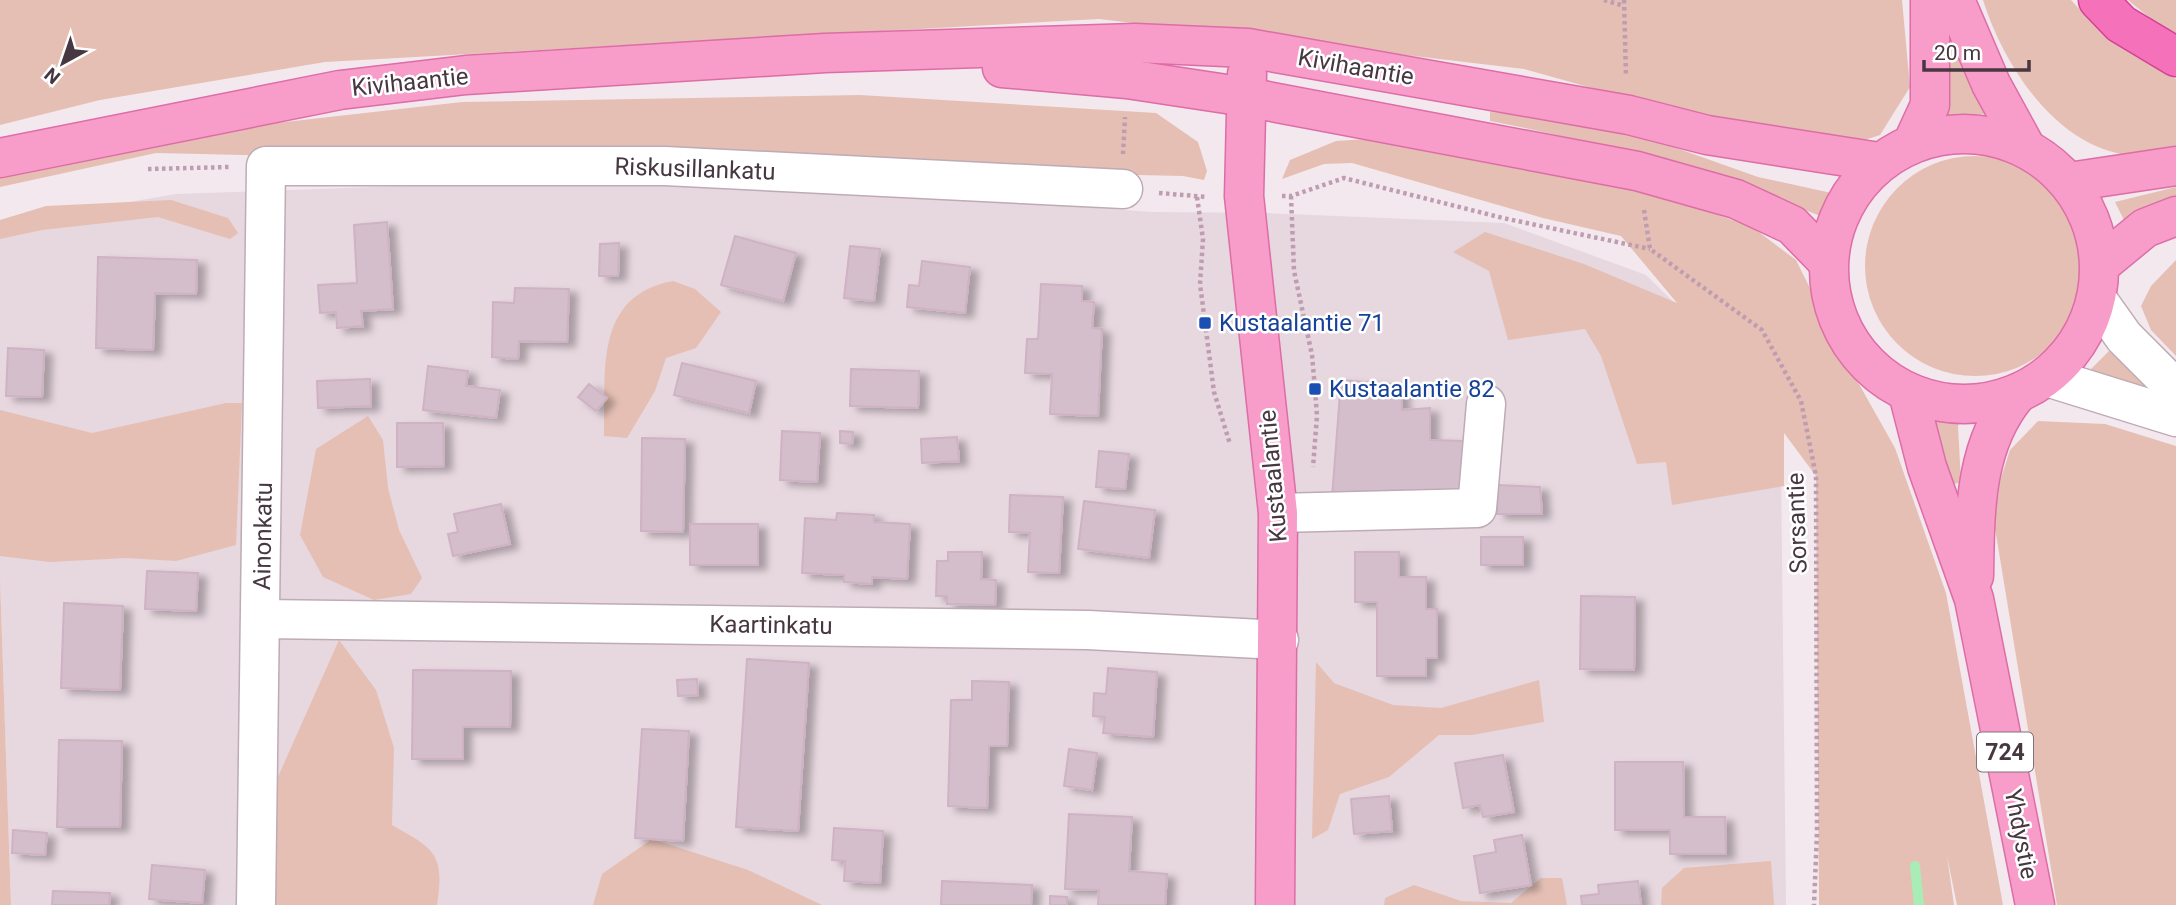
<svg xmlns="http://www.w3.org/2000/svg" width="2176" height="905" font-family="Roboto,sans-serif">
  <defs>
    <filter id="shadow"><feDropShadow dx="8" dy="4.5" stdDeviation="3.5" flood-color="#0004"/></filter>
  </defs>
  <rect width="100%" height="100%" fill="#f3e8ee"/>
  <path fill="#e7d7df" d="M662,177l490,35 115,1 237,10 142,52 87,85 48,113 5,432h-1775l-11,-327v-354l176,-30z"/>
  <g fill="#e5bfb4">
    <path d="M0,0h1902l8,87 -30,48 -25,8 -95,-8 -236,-66 -425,-50 -774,43 -225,38 -100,25z"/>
    <path d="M1983,0h88c29,33 68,57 105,79v72c-97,29 -168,-71 -193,-151z"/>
    <path d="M2128,0h48v33l-20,-10z"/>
    <path d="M1956,31l37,83 -45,1v-53l-5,-27z"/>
    <path d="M860,95l296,18 42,29 9,29 -3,9 -21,-4 -1027,-23 -156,34v-13l197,-42 265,-30z"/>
    <path d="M1490,112l78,5 83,22 107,38 78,17 -8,25c-108,-43 -223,-76 -338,-98z"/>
    <path d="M1397,137l252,54 103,36 44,33 50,101 49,87 51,145 57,312h-46l-10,-49 7,49h-135l-3,-429 -32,-43v53l-112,19 -6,-43 -29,2 -36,-108 -16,-27 -77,11 -19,-69 -36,-19 32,-20 99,32 93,39 -56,-67 -78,-18 -191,-55 -28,1 -42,15 8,-19 46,-19z"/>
    <circle cx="1975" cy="266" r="110"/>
    <path d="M2176,187v12l-52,21 -9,-18z"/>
    <path d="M171,200l57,18 10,15 -8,6 -72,-22 -116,13 -42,9v-19l46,-14z"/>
    <path d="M2176,260v96l-25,-26 -10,-24 10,-20z"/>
    <path d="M673,281l22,8 26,23 -25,36 -30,10 -11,33 -28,47 -23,-2c2,-64 -11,-140 69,-155z"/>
    <path d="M2109,351l47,38 -6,7 -64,-22z"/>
    <path d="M226,403h16l-6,142 -60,16 -50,-3 -76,4 -50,-6v-146l92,23z"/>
    <path d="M1925,415l37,5 -4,6 3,56 -13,4z"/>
    <path d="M368,416l15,24 5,48 11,42 23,48 -11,16 -37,6 -51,-23 -23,-42 16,-86z"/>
    <path d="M2038,421l67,3 71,22v459h-119l-63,-383 7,-44 9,-28z"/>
    <path d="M0,578l11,327h-11z"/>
    <path d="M339,640l37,50 18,58 -2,77c42,24 53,28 45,80h-163l-1,-117z"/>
    <path d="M1316,662l18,21 59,22 48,3 98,-28 5,42 -72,13h-33l-50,42 -49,17 -12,36 -16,9z"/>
    <path d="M652,839l96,31 74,35h-229l9,-31z"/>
    <path d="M1771,861l3,44h-113l1,-17 22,-20z"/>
    <path d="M1541,878h21l5,27h-183l1,-7 29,-13 47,16 50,2z"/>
  </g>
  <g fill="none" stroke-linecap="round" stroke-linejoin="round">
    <path stroke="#a8ecb6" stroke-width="10" d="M1915,866l4,39"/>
  </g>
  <g fill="#d4becc" stroke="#cfb2c3" stroke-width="2" filter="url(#shadow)">
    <path d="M387,222l6,87 -32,2 2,15 -26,2 -1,-16 -16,1 -2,-28 39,-2 -3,-58z"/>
    <path d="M735,236l61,17 -13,48 -62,-16z"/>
    <path d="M619,243l-1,33h-19l1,-32z"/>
    <path d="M850,246l30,3 -6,52 -30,-3z"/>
    <path d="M98,257l99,3 -1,34 -41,-1 -2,57 -57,-2z"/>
    <path d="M922,261l48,6 -5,46 -58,-6 2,-22 10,1z"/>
    <path d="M1041,284l41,2v15l12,1 -2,26 10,1 -4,87 -48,-2 2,-40 -27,-1 2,-34h11z"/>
    <path d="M515,288l54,1 -2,53 -48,-1 -1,18 -26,-2 1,-55 21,1z"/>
    <path d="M8,348l36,2 -2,47 -36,-1z"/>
    <path d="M682,363l74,18 -7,32 -75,-18z"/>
    <path d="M428,366l40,5 -2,15 34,4 -4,28 -73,-8z"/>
    <path d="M851,369l68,2 -1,37 -68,-2z"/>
    <path d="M370,379l1,27 -53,2 -1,-27z"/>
    <path d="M1341,380l60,5 1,25 28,-2v32l34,1 -2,58 -130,-1z"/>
    <path d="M589,384l18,14 -11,13 -18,-14z"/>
    <path d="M397,423h46l1,43 -47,1z"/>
    <path d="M782,431l38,2 -3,49 -37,-2z"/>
    <path d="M840,431l13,1 -1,12 -12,-1z"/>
    <path d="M957,437l2,24 -37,2 -1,-24z"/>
    <path d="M642,438l43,1 -2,93 -42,-1z"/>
    <path d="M1099,451l30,3 -4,35 -29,-2z"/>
    <path d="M1498,485l42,2 2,27h-45z"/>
    <path d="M1010,495l53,2 -4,76 -31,-1 2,-39 -21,-1z"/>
    <path d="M1084,501l71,9 -6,48 -71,-9z"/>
    <path d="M501,504l9,40 -57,12 -5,-22 10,-2 -4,-18z"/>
    <path d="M837,513l37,2v7l36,2 -3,55 -35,-2v7l-28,-2v-7l-42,-2 3,-55 31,2z"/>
    <rect x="690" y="524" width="68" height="41"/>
    <rect x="1481" y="537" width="42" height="28"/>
    <path d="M948,552h34l-1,27 15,1 -1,25 -48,-1v-8h-11l1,-35h11z"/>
    <path d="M1355,552h44v25h27v32h11v49h-11v18h-49v-74h-22z"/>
    <path d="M147,571l51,2 -2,38 -51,-2z"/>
    <path d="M1581,596l54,1 -1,73 -54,-1z"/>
    <path d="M64,603l59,3 -3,84 -59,-2z"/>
    <path d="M747,659l62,4 -11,168 -62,-4z"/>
    <path d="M1108,668l49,4 -4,65 -50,-4 2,-16 -12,-1 1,-23 12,1z"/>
    <path d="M413,670l98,1 -1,56h-47v32h-51z"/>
    <path d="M697,679l1,16 -20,1 -1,-16z"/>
    <path d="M972,681l37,1 -2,64h-18l-2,62 -39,-2 3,-106h21z"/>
    <path d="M642,729l47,2 -6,110 -48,-3z"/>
    <path d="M59,740l63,1 -2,86h-63z"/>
    <path d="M1069,749l28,4 -5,37 -28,-4z"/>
    <path d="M1503,755l11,57 -31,5 -3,-12 -17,3 -8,-45z"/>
    <path d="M1615,762h68l1,55h41l1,37h-56v-24h-55z"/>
    <path d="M1389,796l3,35 -38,3 -3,-35z"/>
    <path d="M1069,814l63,3 -3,54 38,3 -2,31h-67l1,-15 -34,-1z"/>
    <path d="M834,828l49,3 -3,52 -36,-2 1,-20 -13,-1z"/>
    <path d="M13,830l34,3 -2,22 -33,-2z"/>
    <path d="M1522,835l9,50 -51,8 -6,-37 22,-4 -2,-12z"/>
    <path d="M152,865l53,5 -3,33 -53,-4z"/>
    <path d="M942,881l90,4 -1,20h-90z"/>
    <path d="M1638,881l3,24h-59l-1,-9 18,-2 -1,-9z"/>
    <path d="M53,891l57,2 -1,12h-57z"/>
    <path d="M1050,896l17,1v8h-17z"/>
  </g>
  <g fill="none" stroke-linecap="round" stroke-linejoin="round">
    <defs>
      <g id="minor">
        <path d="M2097,299l27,38 52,52"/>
        <path d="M2047,377l129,40"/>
        <path d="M1278,513l199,-5 9,-104"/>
        <path d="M262,619l826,11 191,10"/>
        <path d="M256,905l10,-739h399l458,23"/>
      </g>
      <g id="major">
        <path d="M1955,0l36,84 35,64"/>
        <path d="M1002,68l125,11 119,18 391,74 99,28 56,26 36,37"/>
        <path d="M1247,74l-3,122 34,317 -3,392"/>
        <circle cx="1964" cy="269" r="135"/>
        <path d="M1913,142l17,-37v-105"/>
        <path d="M0,158l340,-68 126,-15 359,-22 310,-10 113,5 381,67 78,20 172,27"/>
        <path d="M2069,182l107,-16"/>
        <path d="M2100,265l45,-37 31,-12"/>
        <path d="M1908,393l19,74 47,132 61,306"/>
        <path d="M1974,576c1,-64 0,-131 43,-182"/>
      </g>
      <path id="highway" d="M2098,0l23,24 55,33"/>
    </defs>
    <use href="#minor" stroke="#beabb6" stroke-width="41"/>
    <use href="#major" stroke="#dd6da6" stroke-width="41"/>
    <use href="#highway" stroke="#d44197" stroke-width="41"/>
    <g stroke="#bf9db1" stroke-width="4.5" stroke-dasharray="3.5 3.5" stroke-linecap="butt">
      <path d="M1604,0l20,6"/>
      <path d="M1624,0l2,76"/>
      <path d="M1123,154l2,-37"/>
      <path d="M148,169l82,-2"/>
      <path d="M1159,193l48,4"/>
      <path d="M1282,196h9l53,-18 159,40 147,31"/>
      <path d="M1291,196l3,75 18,84 3,34 2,27 -4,51"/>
      <path d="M1197,197l6,42 -3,45 14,108 16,52"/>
      <path d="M1644,210l6,39 112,81 39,71 15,75 1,356 -3,73"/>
    </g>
    <use href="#minor" stroke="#fff" stroke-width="38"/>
    <use href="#major" stroke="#f89cca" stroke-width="38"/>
    <use href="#highway" stroke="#f571ba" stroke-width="38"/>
  </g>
  <g fill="#1a4fb4" stroke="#fff" stroke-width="2.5">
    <rect x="1198" y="316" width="14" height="14" rx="3.5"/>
    <rect x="1308" y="382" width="14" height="14" rx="3.5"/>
  </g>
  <g text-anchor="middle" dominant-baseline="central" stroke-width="5" stroke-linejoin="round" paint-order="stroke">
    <rect fill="#fff" stroke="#7e7379" stroke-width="2" x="1977" y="732.5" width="56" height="39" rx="5"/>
    <g font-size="23" font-weight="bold" fill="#463740">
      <text x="2005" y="752">724</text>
    </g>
    <g font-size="24" fill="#463740" stroke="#fff">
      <text transform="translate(1356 67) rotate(10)">Kivihaantie</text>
      <text transform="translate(410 82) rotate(-6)">Kivihaantie</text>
      <text transform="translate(695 169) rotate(2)">Riskusillankatu</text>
      <text transform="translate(1273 476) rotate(-95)">Kustaalantie</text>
      <text transform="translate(1797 523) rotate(-92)">Sorsantie</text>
      <text transform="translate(263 536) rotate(-89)">Ainonkatu</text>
      <text transform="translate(771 625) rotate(1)">Kaartinkatu</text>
      <text transform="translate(2021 834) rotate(79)">Yhdystie</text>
    </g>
    <g font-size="24" fill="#164399" stroke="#fff" text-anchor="start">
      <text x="1219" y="323">Kustaalantie 71</text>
      <text x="1329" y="389">Kustaalantie 82</text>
    </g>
  </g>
  <g transform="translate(63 63) rotate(220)" stroke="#ffffff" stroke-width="5" paint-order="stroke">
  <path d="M0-5L12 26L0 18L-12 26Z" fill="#463740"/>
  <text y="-10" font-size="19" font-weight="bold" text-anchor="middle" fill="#463740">N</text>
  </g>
  <path d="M1924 60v10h105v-10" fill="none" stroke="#463740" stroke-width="3.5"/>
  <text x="1934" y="60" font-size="21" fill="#463740" stroke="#ffffff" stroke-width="5" paint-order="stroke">20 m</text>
</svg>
